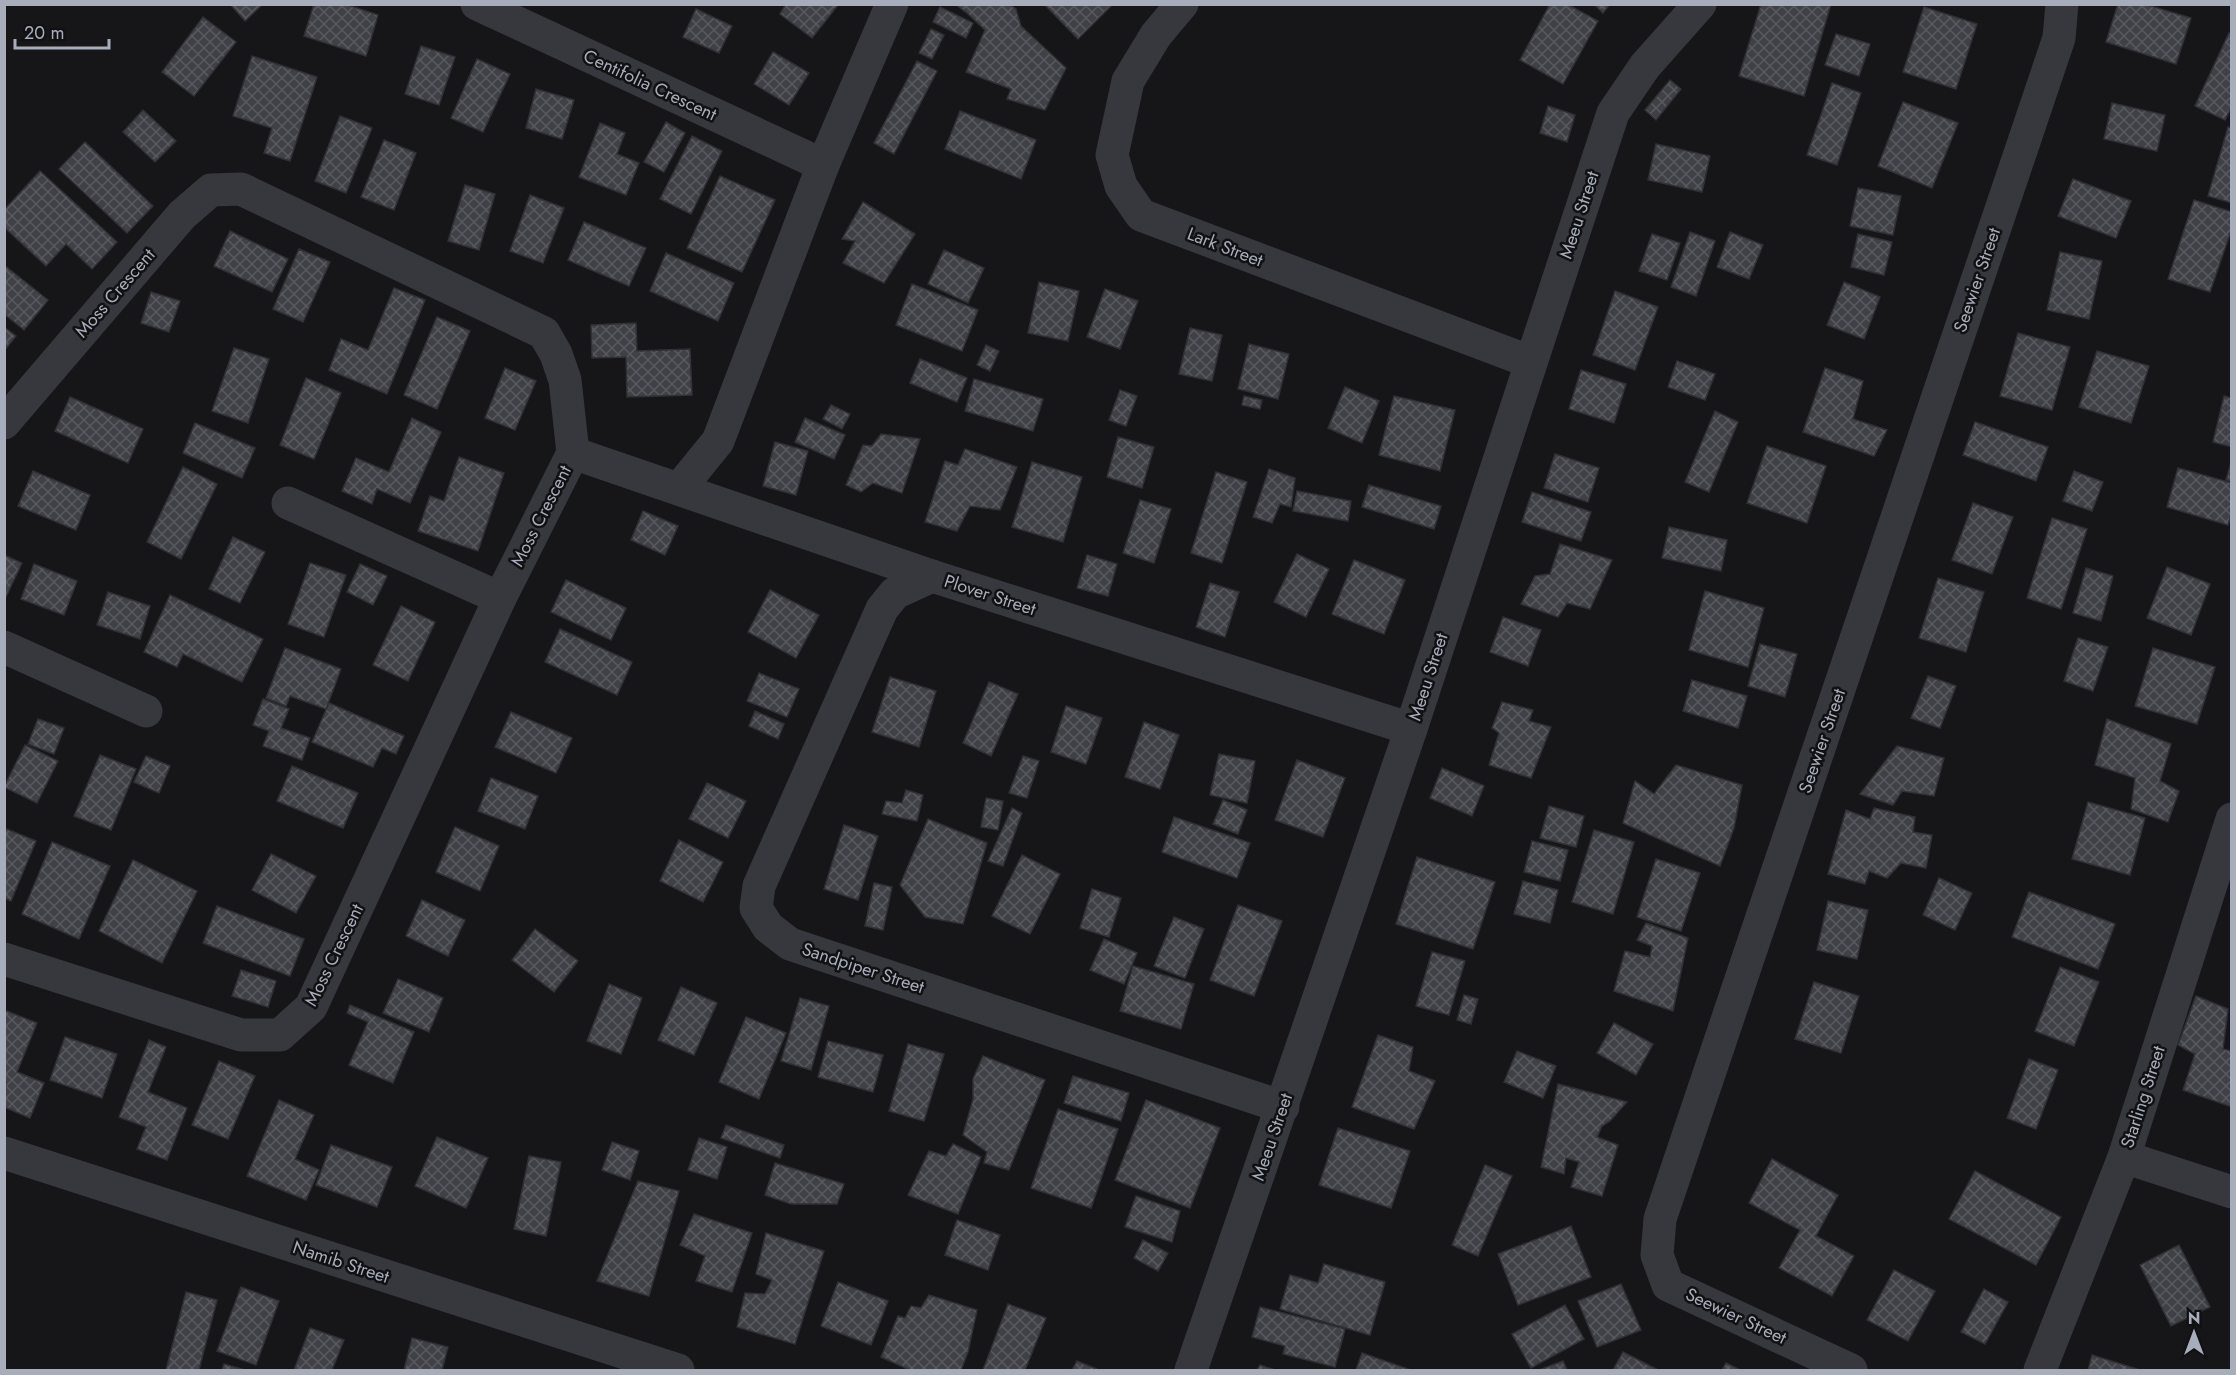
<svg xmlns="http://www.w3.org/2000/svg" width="2236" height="1375" font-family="Jost,sans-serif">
  <defs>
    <pattern id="building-cross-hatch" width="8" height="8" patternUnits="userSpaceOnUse" patternTransform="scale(1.5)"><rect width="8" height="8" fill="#404146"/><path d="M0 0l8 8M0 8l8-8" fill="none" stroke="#595a5f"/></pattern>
  </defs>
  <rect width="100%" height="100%" fill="#161619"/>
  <g fill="url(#building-cross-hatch)" stroke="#303035" stroke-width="1.5">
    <path d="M230,4h33l-18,17z"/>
    <path d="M314,4h31l33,11 -12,41 -62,-20z"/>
    <path d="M786,4h51l1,1 -26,33 -32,-24z"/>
    <path d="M955,4h54l7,5 5,17 45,42 -21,42 -38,-11 4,-10 -45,-17 19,-42 -17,-16z"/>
    <path d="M1044,4h69l-35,35z"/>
    <path d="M1550,4h17l31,17 -35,63 -43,-24z"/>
    <path d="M1594,4h16l-7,9z"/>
    <path d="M1761,4h70l-27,92 -65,-20z"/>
    <path d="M2118,4h26l47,14 -15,46 -70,-22z"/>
    <path d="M940,7l33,16 -7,15 -33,-16z"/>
    <path d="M1924,7l53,17 -21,65 -53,-17z"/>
    <path d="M696,9l36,17 -13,27 -36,-16z"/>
    <path d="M203,17l33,25 -42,54 -32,-24z"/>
    <path d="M931,29l13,6 -12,24 -13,-6z"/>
    <path d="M2229,33l3,1v72l-7,14 -30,-14z"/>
    <path d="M1836,34l34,10 -11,32 -34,-11z"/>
    <path d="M421,46l34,11 -16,48 -34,-11z"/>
    <path d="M773,52l36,21 -20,32 -35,-21z"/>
    <path d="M252,56l65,21 -27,84 -26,-8 8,-25 -39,-12z"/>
    <path d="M477,59l33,15 -27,58 -32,-14z"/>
    <path d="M917,61l20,10 -43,83 -20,-11z"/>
    <path d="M1670,80l11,9 -25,31 -11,-10z"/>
    <path d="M1832,83l29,10 -24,72 -30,-10z"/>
    <path d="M536,89l38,11 -12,39 -36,-11z"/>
    <path d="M1903,102l55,21 -26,65 -54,-22z"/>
    <path d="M2112,103l53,12 -8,36 -53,-12z"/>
    <path d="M1548,106l27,9 -8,27 -27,-9z"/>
    <path d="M143,110l33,31 -21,21 -32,-30z"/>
    <path d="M960,111l76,29 -15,39 -76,-30z"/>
    <path d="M340,116l32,12 -26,65 -31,-12z"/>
    <path d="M666,122l19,11 -21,39 -20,-10z"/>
    <path d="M600,123l25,10 -8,21 22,9 -13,32 -47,-18z"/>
    <path d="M2228,127l4,1v75l-24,-7z"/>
    <path d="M692,136l30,15 -31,63 -31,-15z"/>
    <path d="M384,140l32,13 -22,57 -33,-13z"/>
    <path d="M85,142l68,64 -26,27 -68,-64z"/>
    <path d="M1656,144l54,12 -8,36 -54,-12z"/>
    <path d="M40,171l77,71 -25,27 -26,-25 -20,22 -42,-39v-17z"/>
    <path d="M720,176l55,24 -33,72 -55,-24z"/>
    <path d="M2073,179l58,22 -15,37 -58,-22z"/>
    <path d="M465,185l30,9 -16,56 -31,-9z"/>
    <path d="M1858,188l43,8 -8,39 -43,-9z"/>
    <path d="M530,195l34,13 -21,55 -33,-12z"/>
    <path d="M2194,200l38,12v16l-22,64 -42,-13z"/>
    <path d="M863,202l52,32 -31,49 -41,-20 12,-22 -13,-2z"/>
    <path d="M584,222l62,26 -17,38 -61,-26z"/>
    <path d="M230,231l58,28 -16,33 -58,-26z"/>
    <path d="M1690,232l25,9 -19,55 -25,-9z"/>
    <path d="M1730,232l33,13 -14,34 -32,-12z"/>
    <path d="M1652,234l28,9 -13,37 -28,-9z"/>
    <path d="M1858,234l34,8 -8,33 -33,-8z"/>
    <path d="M299,249l31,13 -27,60 -30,-13z"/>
    <path d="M944,250l40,18 -16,35 -40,-19z"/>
    <path d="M2060,252l42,9 -13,58 -42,-9z"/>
    <path d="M666,253l68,30 -16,38 -68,-30z"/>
    <path d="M4,265l44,35 -24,30 -20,-16z"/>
    <path d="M1039,282l40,9 -11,50 -40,-8z"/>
    <path d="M1844,282l36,15 -16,42 -37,-14z"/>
    <path d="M912,284l66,26 -16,41 -66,-26z"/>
    <path d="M394,288l31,12 -38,94 -58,-24 12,-31 27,11z"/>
    <path d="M1105,289l33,12 -18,48 -33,-12z"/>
    <path d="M1615,291l43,16 -23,63 -42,-15z"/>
    <path d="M151,292l29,9 -11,31 -28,-9z"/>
    <path d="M437,317l33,14 -33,78 -33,-14z"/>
    <path d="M636,323l1,28 53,-2 2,46 -65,2 -1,-40 -34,1 -1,-33z"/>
    <path d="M4,327l12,9 -12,15z"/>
    <path d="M1190,328l32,7 -10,46 -33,-7z"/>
    <path d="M2018,333l52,14 -18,63 -52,-14z"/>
    <path d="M1249,344l40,10 -11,45 -40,-10z"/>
    <path d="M986,345l13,6 -9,20 -13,-6z"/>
    <path d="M234,348l35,11 -21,64 -36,-12z"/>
    <path d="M2097,351l52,15 -18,57 -52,-16z"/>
    <path d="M920,359l47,19 -10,24 -47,-19z"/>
    <path d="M1677,361l38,13 -10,26 -37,-13z"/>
    <path d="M505,368l31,13 -21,49 -30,-12z"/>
    <path d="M1825,368l38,13 -10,38 34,11 -13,26 -71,-24z"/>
    <path d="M1581,370l45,14 -12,39 -45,-14z"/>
    <path d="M306,378l35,15 -27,66 -34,-14z"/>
    <path d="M974,379l69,20 -10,32 -68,-20z"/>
    <path d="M1345,387l34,14 -17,42 -34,-15z"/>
    <path d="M1120,390l17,6 -11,30 -17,-6z"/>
    <path d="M1244,396l18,4 -2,9 -18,-4z"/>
    <path d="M1394,396l61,14 -15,61 -61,-16z"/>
    <path d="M2224,396l8,2v49l-19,-5z"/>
    <path d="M70,397l73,32 -15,34 -73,-32z"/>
    <path d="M831,405l19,9 -8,15 -19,-10z"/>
    <path d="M1715,411l23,11 -29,70 -24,-10z"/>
    <path d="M412,418l29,14 -31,71 -33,-14 -5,15 -30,-13 14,-33 33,14z"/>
    <path d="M805,418l40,17 -11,24 -39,-17z"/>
    <path d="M1975,422l73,25 -12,34 -73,-26z"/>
    <path d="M195,423l60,25 -13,30 -59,-25z"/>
    <path d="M881,434l39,5 -18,54 -29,-10 -12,9 -15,-7 17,-40 9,1z"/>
    <path d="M1118,437l36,10 -12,41 -35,-11z"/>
    <path d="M775,442l33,9 -12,44 -33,-9z"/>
    <path d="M1767,446l59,20 -19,57 -60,-20z"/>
    <path d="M965,449l52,18 -17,43 -30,-4 -13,25 -32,-9 20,-61 13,4z"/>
    <path d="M1555,454l44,14 -11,34 -44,-14z"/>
    <path d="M459,457l45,16 -26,78 -60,-20 12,-35 14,5z"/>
    <path d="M2232,459v22l-6,-1z"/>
    <path d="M1032,462l50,15 -19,65 -51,-15z"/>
    <path d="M183,467l34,17 -36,75 -34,-17z"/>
    <path d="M2178,468l54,15v29l-4,13 -61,-18z"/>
    <path d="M1269,469l26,9 -4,29 -11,-3 -8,19 -19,-6z"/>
    <path d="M33,471l57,24 -14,35 -58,-24z"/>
    <path d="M2074,471l29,11 -11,29 -29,-10z"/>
    <path d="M1216,472l31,10 -25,81 -31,-10z"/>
    <path d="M1369,485l72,21 -7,23 -72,-22z"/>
    <path d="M1297,491l54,10 -3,20 -55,-10z"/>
    <path d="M1532,492l59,20 -10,29 -59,-19z"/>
    <path d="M1140,500l31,9 -17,54 -31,-10z"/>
    <path d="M1973,503l40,14 -21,57 -40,-14z"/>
    <path d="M643,511l35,15 -13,29 -34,-15z"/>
    <path d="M2052,518l35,11 -26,80 -34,-11z"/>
    <path d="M1669,527l58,13 -6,31 -59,-13z"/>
    <path d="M233,537l32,15 -25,51 -31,-14z"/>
    <path d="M1560,544l52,16 -22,49 -23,-6 -9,14 -37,-13 14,-28 15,-2z"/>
    <path d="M1297,554l32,15 -23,48 -32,-15z"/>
    <path d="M4,555l18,8 -18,38z"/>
    <path d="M1087,555l30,9 -9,32 -31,-8z"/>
    <path d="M1354,560l51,20 -21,54 -52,-20z"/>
    <path d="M310,563l36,12 -22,62 -36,-13z"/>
    <path d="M34,564l43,17 -13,34 -43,-16z"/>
    <path d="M360,564l27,12 -14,29 -26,-13z"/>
    <path d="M2167,567l43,17 -19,51 -44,-17z"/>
    <path d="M2086,568l27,8 -12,45 -28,-8z"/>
    <path d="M1938,578l46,14 -18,60 -47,-14z"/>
    <path d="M566,580l60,28 -15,32 -60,-28z"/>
    <path d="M1210,583l29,9 -14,45 -29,-10z"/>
    <path d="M770,590l49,25 -23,43 -48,-26z"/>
    <path d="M1705,591l59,17 -16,59 -59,-17z"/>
    <path d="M108,592l42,14 -10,33 -43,-14z"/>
    <path d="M170,595l93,44 -21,43 -59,-28 -6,13 -33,-15z"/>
    <path d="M401,606l34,16 -27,59 -35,-16z"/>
    <path d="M1503,617l38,13 -13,36 -38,-14z"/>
    <path d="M560,629l72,33 -15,33 -72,-33z"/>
    <path d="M2078,638l30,9 -15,44 -29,-10z"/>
    <path d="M1760,644l37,10 -12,43 -37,-11z"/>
    <path d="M285,648l56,21 -15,40 -36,-13 -4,10 -20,-8z"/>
    <path d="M2153,648l62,19 -18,57 -62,-18z"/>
    <path d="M759,673l40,16 -12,28 -40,-16z"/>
    <path d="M1928,676l28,10 -16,42 -29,-10z"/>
    <path d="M890,677l46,14 -17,56 -47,-15z"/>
    <path d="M1692,680l55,16 -9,32 -55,-17z"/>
    <path d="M989,682l29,12 -27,62 -28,-13z"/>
    <path d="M263,699l26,10 -8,19 29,10 -8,22 -39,-14 6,-15 -16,-6z"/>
    <path d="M1502,702l31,8 -4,11 22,6 -20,51 -42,-13 10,-32 -7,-5z"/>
    <path d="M329,703l75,33 -8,18 -14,-6 -9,19 -61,-25z"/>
    <path d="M1066,706l36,12 -16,46 -35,-12z"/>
    <path d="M755,711l29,13 -6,15 -29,-13z"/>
    <path d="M511,712l61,26 -16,35 -61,-26z"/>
    <path d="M38,719l26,9 -10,26 -26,-10z"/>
    <path d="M2107,719l64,25 -11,37 19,10 -11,31 -37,-13 4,-31 -40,-13z"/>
    <path d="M1144,722l35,13 -19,54 -35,-12z"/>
    <path d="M25,745l33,16 -21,42 -33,-16z"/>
    <path d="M1897,746l47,12 -10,38 -32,-5 -9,14 -33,-11z"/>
    <path d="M1219,754l36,7 -8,42 -37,-8z"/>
    <path d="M100,755l36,14 -25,61 -37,-14z"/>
    <path d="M146,756l24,10 -11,27 -25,-11z"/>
    <path d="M1023,756l16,5 -12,37 -18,-5z"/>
    <path d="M1297,760l48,18 -22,59 -48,-17z"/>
    <path d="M1676,765l66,20 -8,43 -14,38 -97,-43 12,-42 19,13z"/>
    <path d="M292,766l66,27 -15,35 -66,-27z"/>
    <path d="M1442,768l42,18 -12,30 -42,-18z"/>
    <path d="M491,778l47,18 -13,33 -47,-18z"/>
    <path d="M707,783l39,18 -18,37 -39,-19z"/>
    <path d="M906,790l17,5 -6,26 -35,-7 4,-13 16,2z"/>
    <path d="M986,798l17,3 -5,29 -17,-3z"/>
    <path d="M1223,800l24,10 -9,24 -25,-10z"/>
    <path d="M2088,802l57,16 -15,57 -58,-16z"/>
    <path d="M1549,806l35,10 -8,31 -36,-9z"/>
    <path d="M1012,808l10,5 -19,53 -15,-5z"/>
    <path d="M1874,808l41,9 -2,15 19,3 -6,33 -25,-5 -14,15 -18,-7 -4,13 -37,-10 18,-64 24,9z"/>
    <path d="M1174,817l76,26 -13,35 -75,-26z"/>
    <path d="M928,819l59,24 -24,81 -38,-7 -25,-32z"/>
    <path d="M844,825l34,11 -20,64 -34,-11z"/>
    <path d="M455,827l44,19 -19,45 -44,-19z"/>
    <path d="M4,828l32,13 -25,60 -7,-3z"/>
    <path d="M1594,830l40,12 -21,72 -41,-12z"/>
    <path d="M679,840l44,22 -20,40 -43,-21z"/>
    <path d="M1532,841l36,9 -8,31 -36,-9z"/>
    <path d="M52,842l58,24 -31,73 -57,-25z"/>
    <path d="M271,854l45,22 -20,37 -44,-23z"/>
    <path d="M1022,855l38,19 -30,60 -38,-18z"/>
    <path d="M1417,857l78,25 -22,67 -77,-25z"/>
    <path d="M1656,859l44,14 -19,58 -44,-14z"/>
    <path d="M133,860l64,31 -35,72 -63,-32z"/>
    <path d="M1939,878l33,15 -17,37 -32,-15z"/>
    <path d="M1523,881l35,9 -8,33 -36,-9z"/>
    <path d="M874,883l18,4 -9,43 -18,-4z"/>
    <path d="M1092,889l29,9 -12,39 -29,-9z"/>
    <path d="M2029,892l86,32 -17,45 -86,-32z"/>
    <path d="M422,900l43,20 -17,36 -42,-20z"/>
    <path d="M1828,901l40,9 -11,49 -40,-9z"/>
    <path d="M1238,905l44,16 -28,75 -44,-16z"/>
    <path d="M217,906l87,33 -14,37 -87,-33z"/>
    <path d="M1174,917l30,12 -19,49 -31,-12z"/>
    <path d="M1646,923l42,15 -15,73 -59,-20 11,-40 25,6 2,-11 -15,-6z"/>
    <path d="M535,929l43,32 -24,31 -42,-32z"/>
    <path d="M1104,939l33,14 -13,31 -34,-14z"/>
    <path d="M1432,952l33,9 -16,54 -33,-9z"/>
    <path d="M1133,966l61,18 -13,45 -61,-18z"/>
    <path d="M2060,967l39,15 -25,64 -39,-15z"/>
    <path d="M241,970l35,11 -8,26 -36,-11z"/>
    <path d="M398,979l45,19 -14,34 -46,-19z"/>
    <path d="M1814,982l45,14 -18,57 -46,-14z"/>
    <path d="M609,984l33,14 -21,56 -34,-13z"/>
    <path d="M681,987l36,16 -23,52 -36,-15z"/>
    <path d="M1464,995l14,4 -7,25 -14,-4z"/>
    <path d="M2196,996l32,13 -5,40 9,2v56l-49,-17 12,-36 -17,-9z"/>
    <path d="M800,998l29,8 -18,64 -30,-9z"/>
    <path d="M350,1005l64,27 -21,51 -44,-18 19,-43 -21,-9z"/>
    <path d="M4,1010l33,13 -20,49 27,11 -14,35 -26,-11 2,-25 -2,-1z"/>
    <path d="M746,1017l40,16 -27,66 -40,-17z"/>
    <path d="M1614,1023l39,21 -17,31 -39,-22z"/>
    <path d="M1378,1035l35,12 -4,24 26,10 -21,48 -62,-22z"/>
    <path d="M65,1037l52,17 -15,44 -52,-18z"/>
    <path d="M149,1040l17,7 -18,45 39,16 -20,52 -30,-11 9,-22 -27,-10z"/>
    <path d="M828,1041l55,14 -10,37 -55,-15z"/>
    <path d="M908,1044l36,10 -20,67 -35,-10z"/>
    <path d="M1517,1051l39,15 -13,32 -39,-16z"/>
    <path d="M983,1056l62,24 -36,90 -25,-7 3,-11 -24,-17 10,-36v-20z"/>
    <path d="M2029,1059l29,11 -22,59 -29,-11z"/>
    <path d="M219,1061l36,15 -27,63 -36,-14z"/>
    <path d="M1073,1076l56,17 -8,28 -57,-18z"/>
    <path d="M1558,1084l69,18 -17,19 -8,5 -5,11 21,8 -16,51 -31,-9 8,-25 -13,-4 -2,16 -23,-7z"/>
    <path d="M279,1100l35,15 -19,44 24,11 -13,30 -59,-24z"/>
    <path d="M1146,1100l74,28 -30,80 -75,-28z"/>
    <path d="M1058,1109l60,20 -27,79 -60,-20z"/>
    <path d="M726,1125l58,20 -4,13 -59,-20z"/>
    <path d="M1338,1128l72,23 -19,57 -72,-23z"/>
    <path d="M437,1137l51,21 -22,50 -51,-22z"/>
    <path d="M699,1138l28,9 -10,32 -29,-9z"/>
    <path d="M612,1142l27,9 -9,29 -28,-10z"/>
    <path d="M953,1144l28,13 -23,57 -50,-19 21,-44 17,5z"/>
    <path d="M331,1145l61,22 -15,40 -61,-22z"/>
    <path d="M529,1156l32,6 -15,74 -32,-7z"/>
    <path d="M1772,1159l66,36 -22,41 38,20 -22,40 -53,-28 21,-38 -51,-27z"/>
    <path d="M775,1163l69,21 -7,20h-46l-26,-9z"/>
    <path d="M1485,1165l27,11 -34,80 -26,-11z"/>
    <path d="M1975,1171l86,46 -25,48 -87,-46z"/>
    <path d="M638,1181l41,10 -30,105 -52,-15z"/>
    <path d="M1136,1196l44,15 -8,31 -47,-15z"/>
    <path d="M694,1214l58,19 -20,59 -36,-11 9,-25 -25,-11z"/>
    <path d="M957,1220l43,15 -12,35 -43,-15z"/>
    <path d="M1571,1226l20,51 -73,28 -20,-51z"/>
    <path d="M766,1233l58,18 -29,93 -58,-17 8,-34 20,1 7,-14 -16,-6z"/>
    <path d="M1143,1240l25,13 -10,18 -24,-13z"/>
    <path d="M2179,1245l31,62 -39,19 -31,-61z"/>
    <path d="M1324,1264l61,18 -15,53 -90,-26 10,-34 28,8z"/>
    <path d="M1894,1270l41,21 -27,50 -41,-21z"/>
    <path d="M838,1282l50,19 -17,44 -50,-19z"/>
    <path d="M1621,1284l20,46 -44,17 -19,-46z"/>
    <path d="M241,1287l38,14 -23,64 -39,-14z"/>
    <path d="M1984,1289l24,13 -23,42 -24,-12z"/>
    <path d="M186,1292l31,8 -18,70h-33z"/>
    <path d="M929,1295l48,15 -9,42 -7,18h-51l-29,-13 17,-41 7,2 6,-12 10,2z"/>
    <path d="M1008,1304l38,14 -21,52h-42z"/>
    <path d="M1565,1305l19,34 -53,29 -19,-34z"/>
    <path d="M1260,1307l85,22 -10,38 -52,-13 2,-8 -33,-9z"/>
    <path d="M310,1328l34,12 -12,30h-38z"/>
    <path d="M412,1338l36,9 -6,23h-38z"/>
    <path d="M1623,1352l35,18h-45z"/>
    <path d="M1362,1353l46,16 -1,1h-51z"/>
    <path d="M2092,1355l48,15h-52z"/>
    <path d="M1077,1361l22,9h-27z"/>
    <path d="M1563,1361l4,9h-28z"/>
    <path d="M1726,1363l14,7h-18z"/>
    <path d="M224,1364l21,6h-23z"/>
    <path d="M1260,1365l15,5h-18z"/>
  </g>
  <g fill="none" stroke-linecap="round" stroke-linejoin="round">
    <g stroke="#37383e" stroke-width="33">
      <path d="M477,4l346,161"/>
      <path d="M1182,4l-26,31 -28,46 -16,74 9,31 20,29 390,147"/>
      <path d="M4,423l178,-208 29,-25 30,-1 303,144 12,21 9,26 8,73 -73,145 -189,409 -31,28h-39l-237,-76"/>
      <path d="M573,453l359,123 479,153"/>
      <path d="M679,489l39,-48 105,-276 69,-161"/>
      <path d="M288,503l212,95"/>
      <path d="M932,576l-37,17 -13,16 -123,277 -3,22 12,19 22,17 493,163"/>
      <path d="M4,647l142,64"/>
      <path d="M4,1153l674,217"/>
      <path d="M2124,1157l108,35"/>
      <path d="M1191,1370l220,-641 202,-616 32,-47 55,-62"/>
      <path d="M1851,1370l-183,-85 -11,-30 3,-36 399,-1181 3,-34"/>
      <path d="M2040,1370l84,-213 108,-338"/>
    </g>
  </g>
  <g text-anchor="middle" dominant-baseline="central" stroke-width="5" stroke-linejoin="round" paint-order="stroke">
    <g font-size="18" fill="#a7adba" stroke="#111114">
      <text transform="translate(650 85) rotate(25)">Centifolia Crescent</text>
      <text transform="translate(1579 215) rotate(-72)">Meeu Street</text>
      <text transform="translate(1225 247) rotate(21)">Lark Street</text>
      <text transform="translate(1977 280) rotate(-71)">Seewier Street</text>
      <text transform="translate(115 293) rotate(-49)">Moss Crescent</text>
      <text transform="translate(541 516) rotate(-63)">Moss Crescent</text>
      <text transform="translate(990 595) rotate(18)">Plover Street</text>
      <text transform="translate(1428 677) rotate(-72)">Meeu Street</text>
      <text transform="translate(1822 741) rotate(-71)">Seewier Street</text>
      <text transform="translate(334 955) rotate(-64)">Moss Crescent</text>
      <text transform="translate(863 968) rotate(18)">Sandpiper Street</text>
      <text transform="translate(2143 1097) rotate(-72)">Starling Street</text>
      <text transform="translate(1272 1137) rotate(-71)">Meeu Street</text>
      <text transform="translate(341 1262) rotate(18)">Namib Street</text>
      <text transform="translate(1736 1316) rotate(25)">Seewier Street</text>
    </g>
  </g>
  <rect width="2236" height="1375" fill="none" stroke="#a7adba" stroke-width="12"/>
  <g transform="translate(2194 1333)" stroke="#111114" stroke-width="4.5" paint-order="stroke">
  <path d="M0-4.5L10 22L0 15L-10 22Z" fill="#a7adba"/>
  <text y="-9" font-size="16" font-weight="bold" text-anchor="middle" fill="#a7adba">N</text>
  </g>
  <path d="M15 39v9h94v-9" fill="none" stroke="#a7adba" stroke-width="3"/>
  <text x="24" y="39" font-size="18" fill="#a7adba" stroke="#111114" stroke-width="4.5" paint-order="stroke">20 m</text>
</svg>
